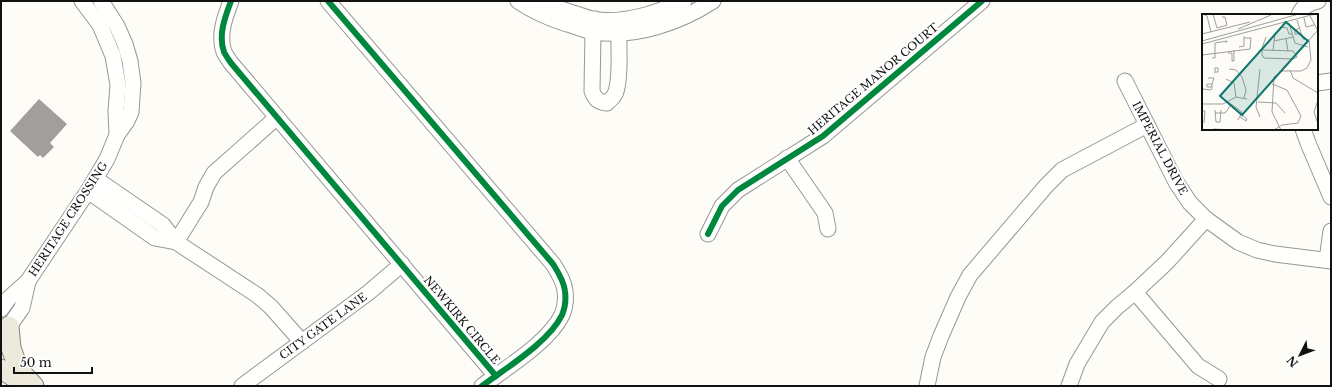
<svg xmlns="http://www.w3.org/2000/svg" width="1332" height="387" font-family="'Libre Baskerville',serif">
  <rect width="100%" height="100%" fill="#fdfcf7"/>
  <path fill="#a19f9c" d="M39,99l28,25 -17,19 4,4 -11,11 -3,-3 -2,2 -28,-26z"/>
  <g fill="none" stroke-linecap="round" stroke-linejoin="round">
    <defs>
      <g id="minor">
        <path d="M82,1l18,24 13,31 5,29 -2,26 1,24"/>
        <path d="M231,1c-6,16 -13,34 -7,51 2,4 5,8 7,11l265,313"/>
        <path d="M328,1l225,263c5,8 11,17 12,27 1,8 0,17 -3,24 -13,27 -56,53 -80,71"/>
        <path d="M518,1c16,11 30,17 49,23 9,2 18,7 27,8 41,6 85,-9 119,-31"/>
        <path d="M541,1c10,6 21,8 32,12 8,2 16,6 24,7 31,3 59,-7 87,-19"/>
        <path d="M1299,15c3,-8 10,-12 19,-14"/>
        <path d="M595,19l-2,13 -1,59c3,8 6,11 15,12 3,-3 6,-5 8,-9 6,-12 4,-58 3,-73"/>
        <path d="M1125,81l51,101 14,21 16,16 32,23 19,8 18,4 56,7"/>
        <path d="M1317,83l14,-2"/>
        <path d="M1303,129l5,14 23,54"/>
        <path d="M787,158l38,55 3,16"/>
        <path d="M96,179l67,46 13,17 81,53 14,12 31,35"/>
        <path d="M88,191l67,47 21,4"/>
        <path d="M708,234l14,-28 16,-16 85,-54 159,-135"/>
        <path d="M176,242l25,-40 5,-15 8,-14 62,-55"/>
        <path d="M1327,260l4,-29"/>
        <path d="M1135,292l63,74 21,13"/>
        <path d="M1,309l8,-11 19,-17 60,-90 19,-32 10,-24 10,-14 4,-9 2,-29 -3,-22 -5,-17 -8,-18 -16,-25"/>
        <path d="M3,335l19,-27 6,-27"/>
        <path d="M242,386l126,-93 34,-29"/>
        <path d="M927,386l6,-29 8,-21 17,-39 12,-22 76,-89 16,-16 85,-45"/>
        <path d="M1069,386l8,-22 25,-42 15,-15 18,-15 32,-30 39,-43"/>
      </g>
      <g id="major">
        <path d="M9,326l2,22 8,22 15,16"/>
        <path d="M1,369l25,16"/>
      </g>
    </defs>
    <use href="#minor" stroke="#979795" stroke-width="17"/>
    <use href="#major" stroke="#858482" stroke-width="21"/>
    <use href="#minor" stroke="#fffffe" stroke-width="15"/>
    <use href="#major" stroke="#ede9dc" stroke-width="19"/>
    <defs>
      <g id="cycleway">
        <path d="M231,1c-6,16 -13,34 -7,51 2,4 5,8 7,11l265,313"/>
        <path d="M328,1l225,263c5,8 11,17 12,27 1,8 0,17 -3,24 -13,27 -56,53 -80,71"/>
        <path d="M708,234l14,-28 16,-16 85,-54 159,-135"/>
      </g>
    </defs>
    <use href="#cycleway" stroke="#fff" stroke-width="8"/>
    <use href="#cycleway" stroke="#00873e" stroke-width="6"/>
  </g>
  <g text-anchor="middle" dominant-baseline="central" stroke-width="4" stroke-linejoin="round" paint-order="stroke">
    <g font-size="11" fill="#111" stroke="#fff">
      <text transform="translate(873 79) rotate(-40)">HERITAGE MANOR COURT</text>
      <text transform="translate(1160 148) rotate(62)">IMPERIAL DRIVE</text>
      <text transform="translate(68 219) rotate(-57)">HERITAGE CROSSING</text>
      <text transform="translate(462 320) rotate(50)">NEWKIRK CIRCLE</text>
      <text transform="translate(323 326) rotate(-36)">CITY GATE LANE</text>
    </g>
  </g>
  <g transform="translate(1202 14)">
    <rect width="116" height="116" fill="#fdfcf7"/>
    <path fill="none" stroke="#9f9e9b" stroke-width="1" d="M1,0l4,2 4,16M11,0l4,14M108,2l8,15M102,4l2,9 8,-2M95,6l6,19 6,1M87,9l6,20 13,4M79,13l6,1 2,6h3M15,14l10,-3 -2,-8h-3M98,14l-5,2v4h6M36,15l33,-14M0,20l48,-12M84,25l2,12M0,27l97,-27M72,27l19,-4M0,30l113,-30M37,33l5,-1v-10M60,36l31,1 4,6 -4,2 -29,-1 -2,-3v-5l1,-5 3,-8M71,36l2,-17M26,39h4v8h2v-11M0,41l48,-6 1,-11h-7M10,44h3v-15l12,-2 -1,2M27,55l7,1 6,7 4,13 -2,8M88,56l3,8 25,15M0,58v17M13,59v-5h3v4h-3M6,64h6l-2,6M24,65l8,4 2,14M70,70l15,6 14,26 -3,7 -16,2 -8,5M1,75l8,1 1,-2v-4h-5v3h5M116,86l-4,12 4,12M26,88l14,10 -4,8M56,88l18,1 9,10M0,90h21l13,-7 11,2M13,96l1,12h4l1,-12M0,97h3l-1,12M13,99h10l6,-8M38,103l6,4 1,-2 -5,-4M58,103l-4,-10 4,-38M11,115l23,1M79,116l-9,-18 2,-35 8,-6h19l6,-3 4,-8 -2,-20 9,-10"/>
    <path fill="#0f766e" fill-opacity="0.15" stroke="#0f766e" stroke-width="2" d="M84,8l22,19 -66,74 -22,-19z"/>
    <rect width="116" height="116" fill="none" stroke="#111" stroke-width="2"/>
  </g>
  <rect width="1332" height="387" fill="none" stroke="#111111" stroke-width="4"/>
  <g transform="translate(1300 355) rotate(228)" stroke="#ffffff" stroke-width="3" paint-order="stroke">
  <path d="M0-3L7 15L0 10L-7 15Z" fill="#111111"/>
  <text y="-6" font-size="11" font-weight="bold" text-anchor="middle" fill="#111111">N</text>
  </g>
  <path d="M14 367v6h78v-6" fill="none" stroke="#111111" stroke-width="2"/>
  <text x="20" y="367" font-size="12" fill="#111111" stroke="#ffffff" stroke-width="3" paint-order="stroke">50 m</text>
</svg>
